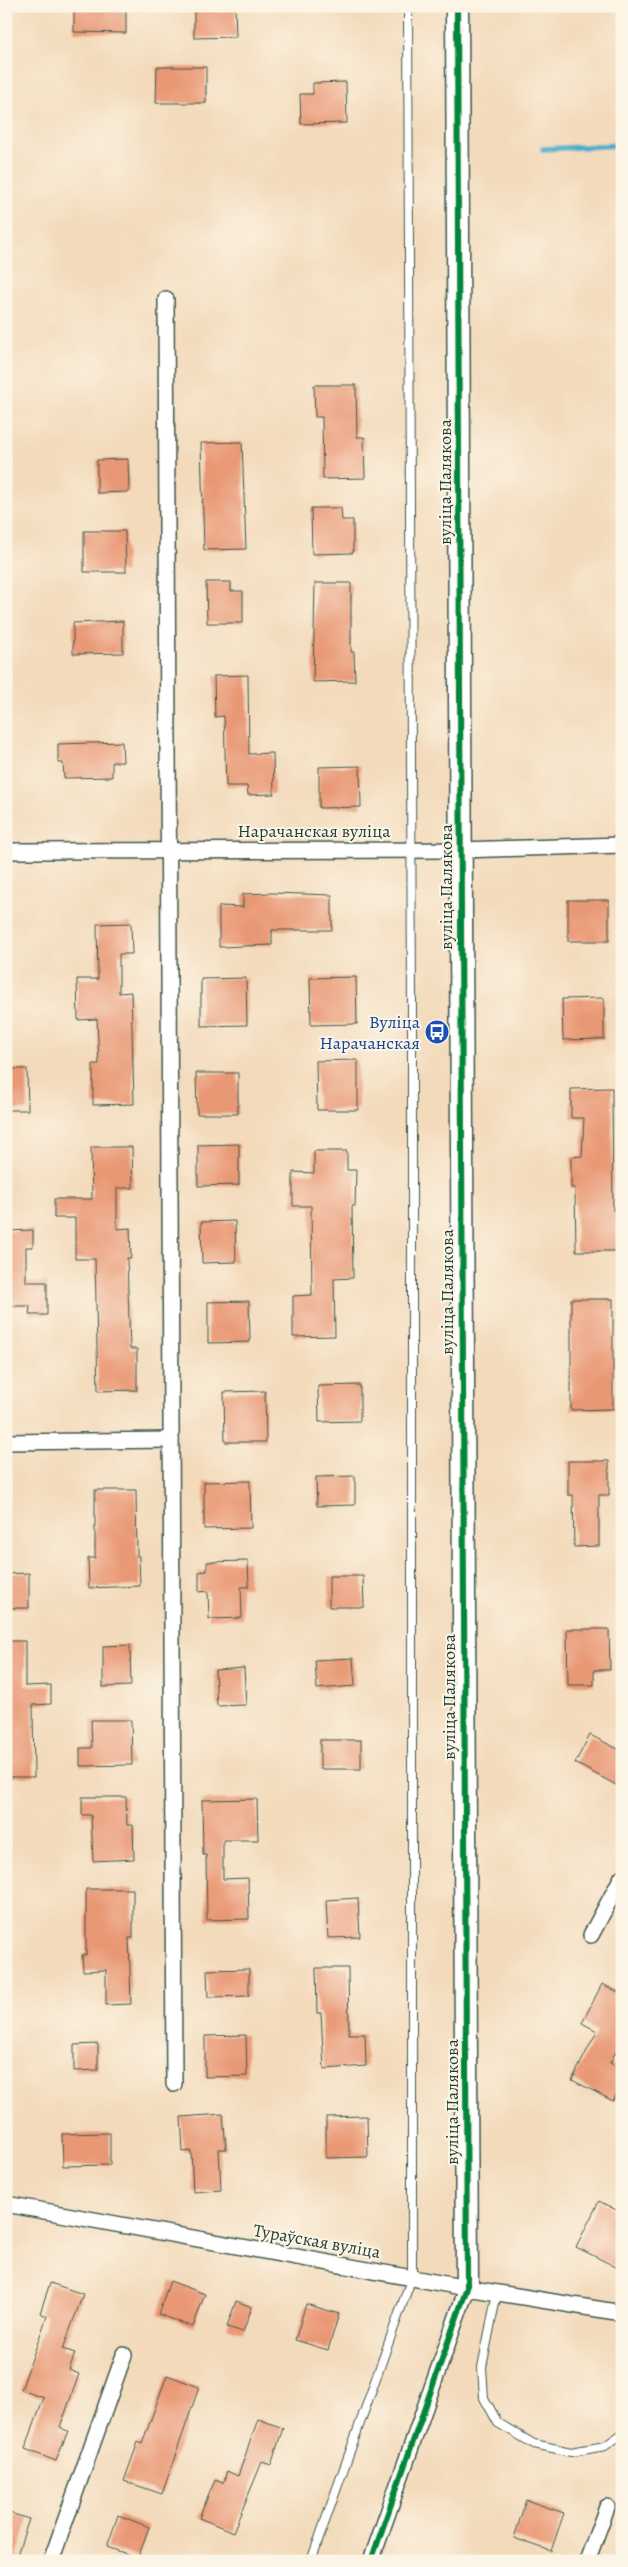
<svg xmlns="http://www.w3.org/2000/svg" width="628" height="2567" font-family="Alegreya,serif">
  <rect width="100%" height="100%" fill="#fcf5e5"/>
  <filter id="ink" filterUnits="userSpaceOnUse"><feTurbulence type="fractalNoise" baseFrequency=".02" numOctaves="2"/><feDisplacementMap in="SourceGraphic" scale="10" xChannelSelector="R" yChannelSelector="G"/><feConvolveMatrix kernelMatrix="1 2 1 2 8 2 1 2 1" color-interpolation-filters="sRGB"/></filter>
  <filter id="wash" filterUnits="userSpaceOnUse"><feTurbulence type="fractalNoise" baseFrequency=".0096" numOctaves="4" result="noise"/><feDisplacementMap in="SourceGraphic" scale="20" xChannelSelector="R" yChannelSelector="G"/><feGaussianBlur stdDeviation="1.12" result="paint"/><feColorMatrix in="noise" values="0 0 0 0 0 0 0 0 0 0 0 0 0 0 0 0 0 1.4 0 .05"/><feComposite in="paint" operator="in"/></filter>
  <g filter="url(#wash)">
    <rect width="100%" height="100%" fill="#f3dabb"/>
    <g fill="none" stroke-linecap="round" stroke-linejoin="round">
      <path stroke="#4aafca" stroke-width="5.5" d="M543,149l79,-4"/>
    </g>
    <g id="blocks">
      <g fill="#e99875">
        <path d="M74,6h52v27l-52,-1z"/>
        <path d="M194,6h41l1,31 -42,1z"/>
        <path d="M157,67h49v36h-50z"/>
        <path d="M346,82l1,41 -46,1 -1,-30h13v-11z"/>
        <path d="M314,385h42l1,52h7l1,41 -42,1 -1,-62h-7z"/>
        <path d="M242,442l4,107 -42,1 -3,-107z"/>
        <path d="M128,459l1,33 -32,1v-33z"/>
        <path d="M311,508h30l1,12h11v33l-41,1z"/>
        <path d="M84,531h41l1,41h-42z"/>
        <path d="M206,582h25v9h12v32h-36z"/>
        <path d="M315,583h36v69h3l1,29 -42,1z"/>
        <path d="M123,621v32l-50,1v-31z"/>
        <path d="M248,675l1,79 24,-1 1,41 -26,1 -1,-9h-21l-2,-70 -9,1 -1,-41z"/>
        <path d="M122,742l1,20h-11v15l-48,1 -1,-15h-5v-19z"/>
        <path d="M360,766l1,41 -42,1v-41z"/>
        <path d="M273,893l59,2v35h-60v15l-53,2v-41l24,1v-13z"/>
        <rect x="568" y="900" width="41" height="41"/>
        <path d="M131,923l1,31h-13v39l12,-1 3,112 -41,1v-41h6l-2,-45 -19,1 -1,-41h21l-1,-55z"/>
        <path d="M356,977l1,47 -46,1 -1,-47z"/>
        <path d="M246,978l1,47 -46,1v-47z"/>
        <path d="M604,998v41l-41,1 -1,-41z"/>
        <path d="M358,1060v50h-41l-1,-49z"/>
        <path d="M6,1069h21l1,41h-22z"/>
        <path d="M196,1073h42v41h-41z"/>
        <path d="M612,1088l1,122h4v41h-41l-1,-63h-4v-31l11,-1 2,-38h-13v-29z"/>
        <path d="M239,1144v41l-41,1v-41z"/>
        <path d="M91,1147h41l1,41h-16v41l13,-1 1,30h-4l3,91h7v41l-39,1 -3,-132h-20v-41h-21v-19h38z"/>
        <path d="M314,1151h33v19h9l-1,36h-3l1,72 -19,1 1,57 -42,1v-41l19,-1 -1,-89h-18v-34l21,1z"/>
        <path d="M235,1221l1,41 -34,1 -1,-41z"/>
        <path d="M33,1230v17h-7v35h21v33h-18l1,-9h-24v-75z"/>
        <path d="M571,1299h42v110l-42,1z"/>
        <path d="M249,1301l1,41 -42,1v-41z"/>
        <path d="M360,1385v36l-41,1 -1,-36z"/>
        <path d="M265,1391l1,51h-41l-1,-50z"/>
        <path d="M568,1461h41v34h-10v51l-25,1 -1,-52h-5z"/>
        <path d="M355,1476v29l-38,1 -1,-29z"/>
        <path d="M250,1481l1,47 -47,1v-47z"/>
        <path d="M95,1490h41l1,66h2l1,30 -51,2 -1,-30h7z"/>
        <path d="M248,1561l1,26h-8l1,31 -33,1 -1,-28 -9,1v-20l8,-1v-9z"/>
        <path d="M29,1573v35h-23v-34z"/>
        <path d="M329,1576h34l1,31h-35z"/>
        <path d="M567,1629h42l1,41h-16v15h-26z"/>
        <path d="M6,1641h19v45l26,-1v19l-18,1 1,72h-28z"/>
        <path d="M130,1645l1,41 -28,1v-41z"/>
        <path d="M353,1658l2,28 -38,3 -2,-29z"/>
        <path d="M244,1668l2,37 -29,1 -2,-36z"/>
        <path d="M91,1720h40l1,45 -52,1v-18h12z"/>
        <path d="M590,1735l32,16v37l-47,-25z"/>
        <rect x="320" y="1740" width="41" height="29"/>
        <path d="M82,1797h44l1,28h6l1,34 -41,2 -2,-46h-9z"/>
        <path d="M257,1799l1,41h-35v39l25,-1 1,41 -42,1 -1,-65h-3l-1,-55z"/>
        <path d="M86,1889h47v49h-4l2,66 -25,1v-35l-23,1 -1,-16h4z"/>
        <path d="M358,1898l2,39 -32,1 -2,-38z"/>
        <path d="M316,1968h32l1,66h16l1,32 -42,3 -3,-56h-4z"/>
        <path d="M249,1969v27l-41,1 -1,-27z"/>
        <path d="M602,1984l20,10v46l-12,23 12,6v14l-9,18 -41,-21 25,-49 -15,-8z"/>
        <path d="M246,2035l1,41 -42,1v-41z"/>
        <path d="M98,2044v26l-24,1v-26z"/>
        <path d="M223,2114l3,35h-7l2,41 -28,2 -2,-41 -8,1 -2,-35z"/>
        <path d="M367,2116l1,41 -42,1v-41z"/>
        <path d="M110,2133v32l-47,1 -1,-32z"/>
        <path d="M599,2201l23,12v57l-46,-23z"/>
        <path d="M170,2281l35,13 -12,33 -35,-13z"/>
        <path d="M50,2283l33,11 -20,55 12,4 -6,17 10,4 -19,54 8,3 -12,30 -31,-12 19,-51 -23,-8 26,-74 -7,-3z"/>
        <path d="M236,2301l16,6 -9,25 -16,-5z"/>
        <path d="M306,2304l33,10 -11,36 -33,-10z"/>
        <path d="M167,2375l32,12 -37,107 -38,-13 14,-39 4,2z"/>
        <path d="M258,2419l25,9 -12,37 -9,-3 -29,70 -34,-14 16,-38 8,3 4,-12 11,5z"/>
        <path d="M526,2500l38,13 -13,38 -37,-13z"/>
        <path d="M6,2512l23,7 -14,42h-9z"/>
        <path d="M118,2515l31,12 -11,31 -31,-11z"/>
      </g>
    </g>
  </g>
  <g filter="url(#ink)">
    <use href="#blocks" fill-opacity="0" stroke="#3f5548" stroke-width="1"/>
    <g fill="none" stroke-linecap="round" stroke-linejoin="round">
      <defs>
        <g id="lane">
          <path d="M497,2293l-15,74 2,31 14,25 36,21 37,8 34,-6 17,-12"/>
          <path d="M311,2561l101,-284v-1267l-4,-1004"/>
        </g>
        <g id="street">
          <path d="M166,299l8,1785"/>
          <path d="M6,851l455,-1 161,-5"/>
          <path d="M6,1442l165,-2"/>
          <path d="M591,1935l31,-58"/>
          <path d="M6,2204l461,84 155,25"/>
          <path d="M51,2561l73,-206"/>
          <path d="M371,2561l96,-273"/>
          <path d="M587,2561l20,-54"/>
        </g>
        <path id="secondary" d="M457,6l10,2282"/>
      </defs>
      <use href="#lane" stroke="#3f5548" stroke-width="10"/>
      <use href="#street" stroke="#3f5548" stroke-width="18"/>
      <use href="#secondary" stroke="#3f5548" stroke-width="25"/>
      <use href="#lane" stroke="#fff" stroke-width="8"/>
      <use href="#street" stroke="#fff" stroke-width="15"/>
      <use href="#secondary" stroke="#fff" stroke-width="22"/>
      <defs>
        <path id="cycleway" d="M371,2561l96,-273 -10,-2282"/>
      </defs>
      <use href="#cycleway" stroke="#fcf5e5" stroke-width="9"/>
      <use href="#cycleway" stroke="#00873e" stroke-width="6"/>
    </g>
  </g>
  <defs>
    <symbol id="bus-disc" viewBox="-11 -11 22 22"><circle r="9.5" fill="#1a4fb4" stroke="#fcf5e5"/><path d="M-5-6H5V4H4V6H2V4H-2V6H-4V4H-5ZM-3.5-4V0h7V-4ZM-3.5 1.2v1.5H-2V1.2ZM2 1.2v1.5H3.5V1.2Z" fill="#fff"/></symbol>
  </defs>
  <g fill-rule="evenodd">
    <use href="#bus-disc" x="423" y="1018" width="28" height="28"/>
  </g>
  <g text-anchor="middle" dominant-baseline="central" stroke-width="4" stroke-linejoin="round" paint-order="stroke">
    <g font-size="18" fill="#1f3d34" stroke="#fcf5e5">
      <text transform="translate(445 482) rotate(-90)">вуліца Палякова</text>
      <text x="314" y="831">Нарачанская вуліца</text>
      <text transform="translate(446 887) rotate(-90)">вуліца Палякова</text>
      <text transform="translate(447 1292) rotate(-90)">вуліца Палякова</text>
      <text transform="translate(449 1697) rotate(-90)">вуліца Палякова</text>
      <text transform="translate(452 2102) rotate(-90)">вуліца Палякова</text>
      <text transform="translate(317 2241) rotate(10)">Тураўская вуліца</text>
    </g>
    <g font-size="18" fill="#164399" stroke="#fcf5e5" text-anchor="end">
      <text x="420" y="1022">Вуліца<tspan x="420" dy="21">Нарачанская</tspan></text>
    </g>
  </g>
  <rect width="628" height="2567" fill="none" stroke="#fcf5e5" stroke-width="25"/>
</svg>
